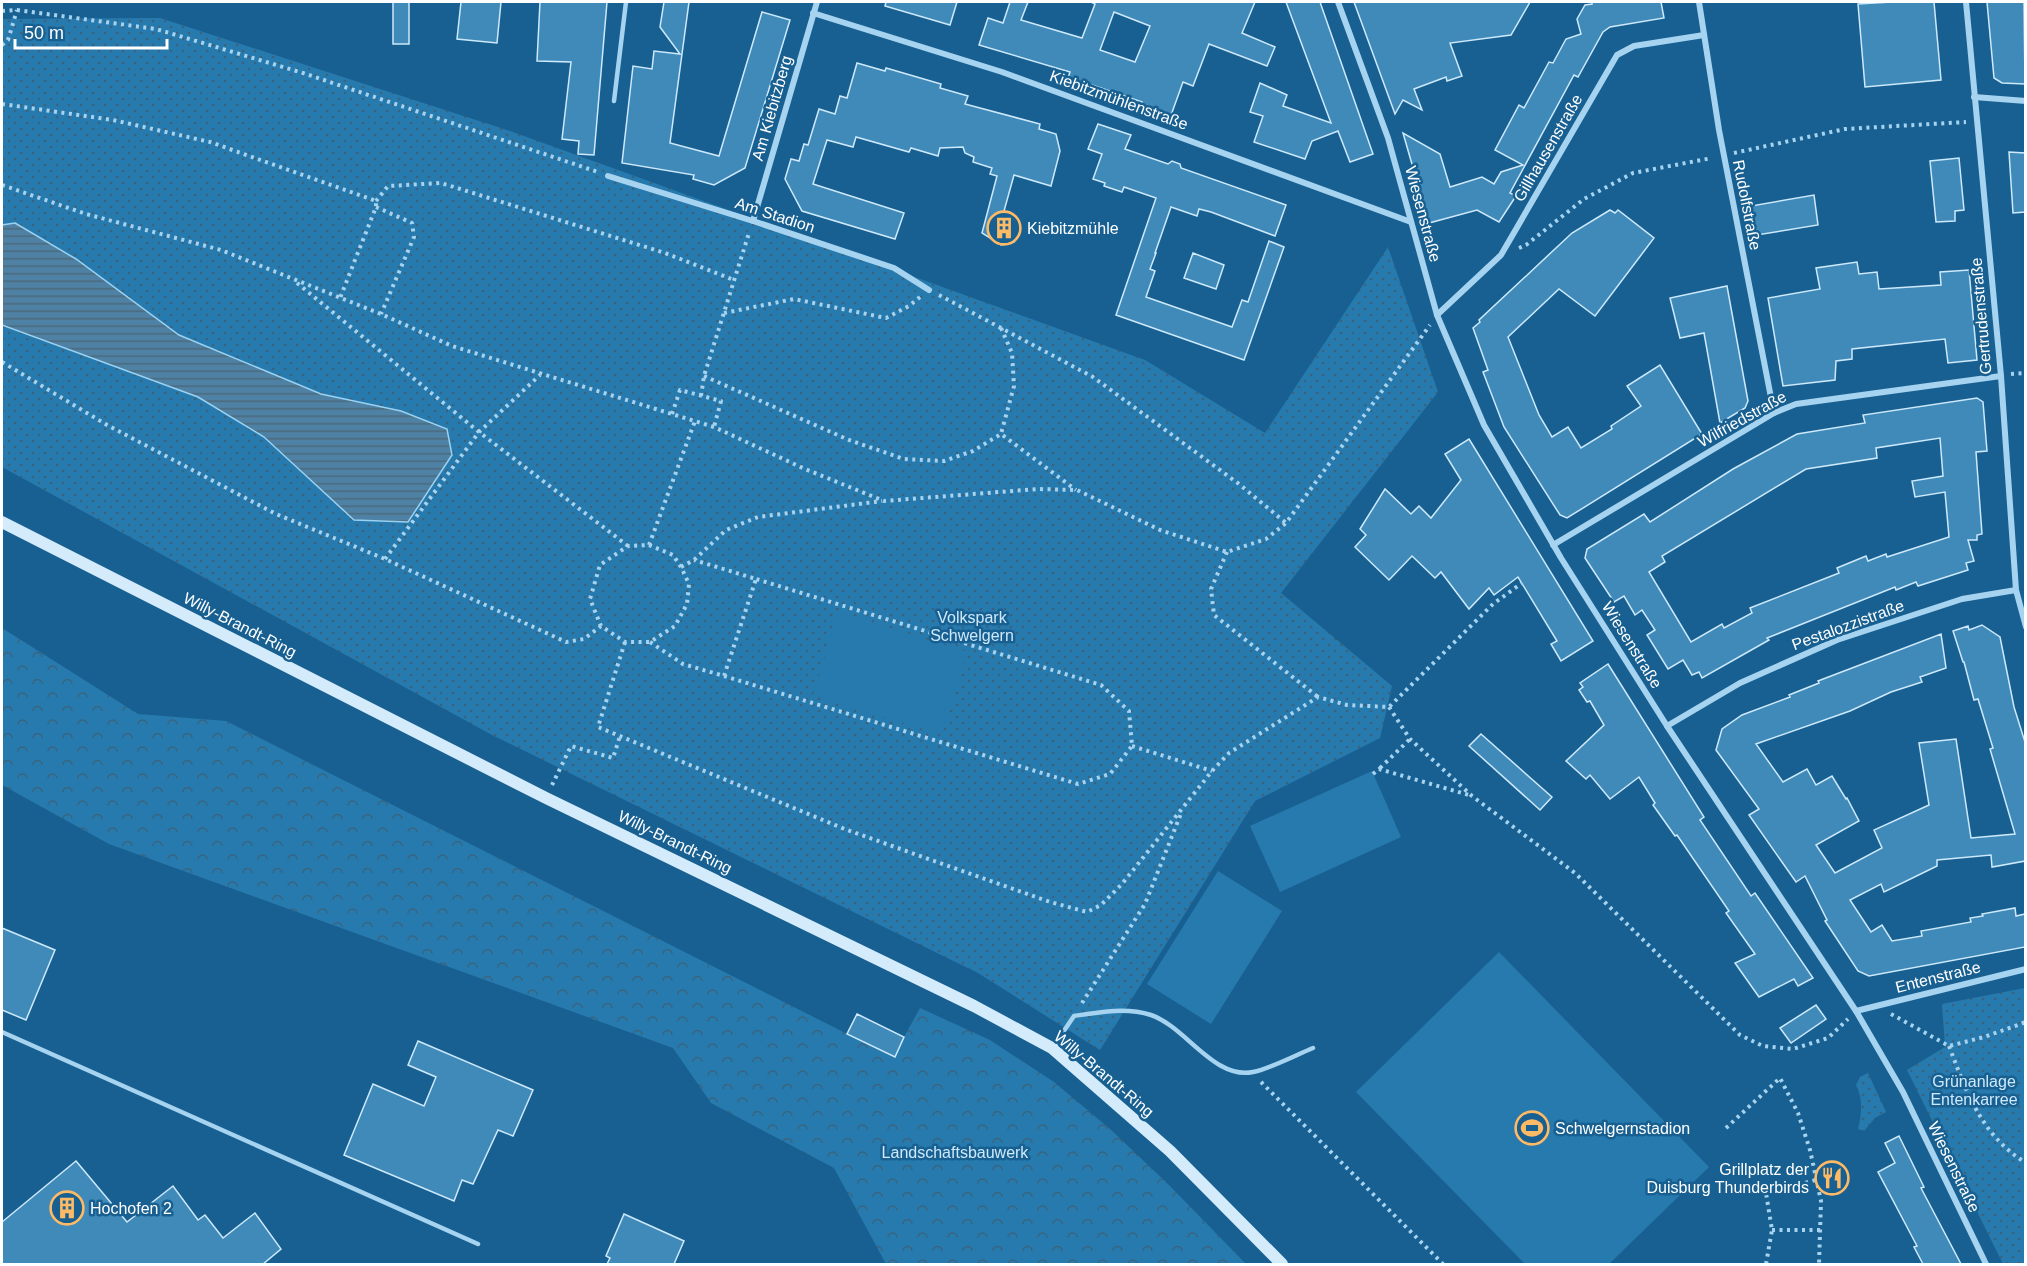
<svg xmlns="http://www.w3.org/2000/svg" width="2027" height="1266" font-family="Helvetica,sans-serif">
  <defs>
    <pattern id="grass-dots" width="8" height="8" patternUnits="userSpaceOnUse" patternTransform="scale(1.5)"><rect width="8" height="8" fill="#277aae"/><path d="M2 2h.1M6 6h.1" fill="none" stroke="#3a637d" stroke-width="1.8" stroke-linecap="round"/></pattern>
    <pattern id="forest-crowns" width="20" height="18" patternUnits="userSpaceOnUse" patternTransform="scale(1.5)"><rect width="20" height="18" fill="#277aae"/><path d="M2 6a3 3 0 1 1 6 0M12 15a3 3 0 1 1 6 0" fill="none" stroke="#3a637d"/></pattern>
    <pattern id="water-rules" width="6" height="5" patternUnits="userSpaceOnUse" patternTransform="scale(1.5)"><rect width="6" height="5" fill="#4e81a3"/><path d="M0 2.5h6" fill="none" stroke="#4d697c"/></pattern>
  </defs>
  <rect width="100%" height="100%" fill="#186091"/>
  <g fill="url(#grass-dots)">
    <path d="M160,18l347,112 638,230 120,73 123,-186 50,145 -157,201 111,93 -12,52 -125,63 -155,249 -122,-77 -486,-238 -490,-268v-448z"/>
    <path d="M2025,988v276h-22l-96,-194 38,-23 -3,-43z"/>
    <path d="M1868,1073l18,39 -11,6 -11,13 -6,-2c4,-15 5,-30 -2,-44l4,-8z"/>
  </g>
  <path fill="url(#forest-crowns)" d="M2,628l136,86 88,7 667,336 27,-49 70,32 64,42 56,47 57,54 79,81h-360l-52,-96 -123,-65 -38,-55 -564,-204 -107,-59z"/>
  <g fill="#277aae">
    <path d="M838,612l129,40 -25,83 -129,-40z"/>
    <path d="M1372,771l29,66 -121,55 -30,-66z"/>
    <path d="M1218,871l64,40 -71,113 -64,-40z"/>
    <path d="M1499,952l210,215 -100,97h-84l-169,-172z"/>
  </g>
  <path fill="url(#water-rules)" stroke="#99d1f2" stroke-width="1.5" d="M15,223l61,36 103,76 142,59 80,17 46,18 5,26 -44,67 -54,-2 -90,-83 -66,-40 -196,-72v-100z"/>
  <g fill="#408ab9" stroke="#cde9fb" stroke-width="1.5" fill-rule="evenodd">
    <rect x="393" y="2" width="16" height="42"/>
    <path d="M461,2h40l-4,41 -40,-4z"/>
    <path d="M540,2h67l-13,153 -16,-1 1,-13 -17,-2 9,-77 -34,-1z"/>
    <path d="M664,2h25l-19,141 49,13 43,-144 28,8 -45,148 -31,17 -21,-6 1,-4 -72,-12 11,-97 19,3 2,-18 26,3 -20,-27z"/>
    <path d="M886,2h71l-7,23 -65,-19z"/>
    <path d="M1010,2h18l-7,18 61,18 13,-34 -4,-2h164l-13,31 33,14 -8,19 -58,-22 -16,42 -10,-4 -13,36 -30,-11 2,-5 -50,-17 -1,4 -24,-8 3,-9 -91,-27 9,-27 15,5zM1114,12l36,14 -15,36 -35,-12z"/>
    <path d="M1286,2h34l53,152 -23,8 -12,-31 -26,10 -7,18 -51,-17 9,-26 -13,-4 10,-29 27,12 -4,11 48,17z"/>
    <path d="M1354,2h176l-19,33 -61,8 12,33 -15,5 -1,-4 -32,12 8,21 -19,-10 -8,14z"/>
    <path d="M1592,2h69l3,16 -54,9 -7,5 -25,45 -4,-2 -64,118 6,3 -17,26 -22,-12 -48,13 -26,-90 37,21 10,33 32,-10 12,7 7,-12 22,-7 -28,-15 24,-45 5,3 25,-46 4,1 13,-24 15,-5 -4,-15 8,-14 7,-1z"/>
    <path d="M1892,2h42l7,78 -76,7 -7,-83z"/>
    <path d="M1987,2h37l1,82 -23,-1 -8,-5z"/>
    <path d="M857,63l28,8 1,-3 55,16 -1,4 28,8 -3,8 75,20 -1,5 17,5 4,17 -9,35 -37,-11 -10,36 10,5 5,7v12l-5,7 -13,3 -19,-12 15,-57 -7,-2 2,-6 -19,-6 1,-5 -9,-4 -2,-6 -23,1 -2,8 -27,-8 -2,4 -53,-15 -3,10 -26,-7 -14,44 91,29 -9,26 -93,-28 -17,-32 6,-20 8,2 5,-17 4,1 11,-36 16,5 5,-18 7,2z"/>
    <path d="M1098,124l33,11 -6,14 43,15 4,-3 8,3 1,4 105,37 -11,31 -64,-24 -12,-3 -2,7 -26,-9 -16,46h1l-6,16 5,2 -9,26 86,30 10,-27 6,2 21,-61 15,6 -40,113 -128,-45 40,-117 -32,-11 -2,5 -18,-6 1,-3 -12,-4 9,-25 -14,-5z"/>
    <path d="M2009,152l16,1v59l-12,1z"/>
    <path d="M1959,158l5,52 -9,1v10l-19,1 -6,-61z"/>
    <path d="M1814,195l4,30 -61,10 -6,-29z"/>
    <path d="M1610,210l5,3 3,-3 36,28 -59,78 -36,-27 -51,48 31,78 13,22 16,-10 13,21 31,-19 -1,-3 30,-20 -14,-20 33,-21 42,69 -135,84 -7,-3 -56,-88 -21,-55 5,-2 -15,-42 7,-6 -1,-2 93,-87z"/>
    <path d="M1193,253l31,12 -8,24 -32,-11z"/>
    <path d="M1857,262l2,12 18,-2 2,17 62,-4 -1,-13 29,-2 8,90 -29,3 -3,-24 -93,10v10l-16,2 -1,19 -52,6 -15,-88 52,-9 -4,-21z"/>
    <path d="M1727,286l21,115 -3,7 -25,15 -16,-90 -24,5 -10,-40z"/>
    <path d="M1977,398l6,4 4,49 -11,1 6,82 -5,1v5h-9l6,21 -8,2 2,7 -50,16 -2,-4 -20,8 -1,-3 -128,51 2,2 -67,38 -3,-6 -7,3 -9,-15 -15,9 -21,-34 8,-5 -13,-20 -7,5 -11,-19 -10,6 -29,-44 2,-9 57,-35 6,8 83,-53 64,-35 68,-11 -2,-8zM1940,438l3,38 -31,5 3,16 30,-5 4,45 -62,20 -1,-3 -18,7 -2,-5 -29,12 2,5 -89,35 2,5 -28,15 -2,-4 -31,18 -42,-70 16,-10 -3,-6 144,-87 71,-11 -1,-10z"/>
    <path d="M1469,439l124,202 -32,20 -10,-17 6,-3 -39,-64 -24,18 -5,-7 -20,21 -28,-37 -6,6 -23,-22 -23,24 -34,-33 11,-12 -6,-6 25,-40 26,25 8,-8 12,12 30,-38 -16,-26z"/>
    <path d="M1982,625l18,12 14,70 11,35v119l-33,6 -1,-12 -54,5v6l-53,26 -3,-8 -31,16 21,32 11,-7 10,16 30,-5 -1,-5 50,-9 -1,-4 13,-2 -1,-2 33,-6 1,8 9,-2v33l-156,29 -11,-5 -33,-50 2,-1 -22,-44 -9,6 -47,-67 10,-6 -43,-59 6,-21 20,-14 48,-18 -1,-2 30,-12 -1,-2 123,-47 5,34 -26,9 2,5 -31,10 -41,19 -94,33 27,38 24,-13 9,16 16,-9 14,23 1,-1 12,23 -43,24 19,28 47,-25 -8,-18 55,-25 -10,-62 37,-4 15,99 44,-4 -25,-85 3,-1 -15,-49 -4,1 -10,-38h-1l-10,-31 15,-5 1,4z"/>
    <path d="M1608,664l96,153 -4,3 51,76 4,-3 58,85 -15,8 -4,-7 -35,18 -24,-34 20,-9 -29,-41 3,-2 -52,-76 -2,1 -22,-31 2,-2 -16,-26 -29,22 -20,-24 -4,4 -20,-18 38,-36 -14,-24 -3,1 -8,-12 4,-3 -3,-4z"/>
    <path d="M1481,734l71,63 -12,13 -71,-64z"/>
    <path d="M2,928l53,22 -29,70 -24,-10z"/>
    <path d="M1816,1005l10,14 -35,24 -11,-15z"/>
    <path d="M857,1014l47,23 -9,20 -48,-23z"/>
    <path d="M418,1041l115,49 -20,46 -15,-6 -25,54 -11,-4 -8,21 -110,-46 29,-71 51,22 12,-29 -28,-12z"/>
    <path d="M1899,1136l25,51 -3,1 40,76h-38l-9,-17 3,-1 -39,-74 17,-9 -10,-20z"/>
    <path d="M76,1161l51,61 46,-36 25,34 7,-5 18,23 32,-25 26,36 -18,15h-261v-42z"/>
    <path d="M624,1214l60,27 -10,23h-67l3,-6 -4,-2z"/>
  </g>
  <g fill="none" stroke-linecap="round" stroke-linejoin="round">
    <g stroke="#a6d3f0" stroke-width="4" stroke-dasharray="3 4.5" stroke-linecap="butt">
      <path d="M2,11l15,-1 139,19 147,44 295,99"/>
      <path d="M2,45l6,-5 9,-30"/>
      <path d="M2,104l111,16 97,22 166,59v6l-36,91"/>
      <path d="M1734,153l111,-24 121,-7"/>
      <path d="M2,185l84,29 135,36 160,64 71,32 262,81 91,42 79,32 154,-12 39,1 83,40 67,22 39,-13 20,-16 144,-198"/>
      <path d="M376,201l12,-15 53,-3 224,70 69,27"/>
      <path d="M376,207l36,16 2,14 -33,77"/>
      <path d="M1519,248l7,-3 58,-46 49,-26 79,-15"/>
      <path d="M297,283l182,149 149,114"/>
      <path d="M939,295l154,82 146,107 47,39"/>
      <path d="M724,313l70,-14 92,19 23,-12 11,-9"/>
      <path d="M1001,328l11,25 2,33 -13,48 75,56"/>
      <path d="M2,362l105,63 169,89 109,45 181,83 18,-3 17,-13"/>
      <path d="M2011,374l15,-1"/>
      <path d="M704,376l145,64 55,19 40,2 29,-10 28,-17"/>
      <path d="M701,396l3,-20 45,-143"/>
      <path d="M672,414l8,-24 41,11 -7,26"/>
      <path d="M649,545l24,10 8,12 8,17 -2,20 -12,22 -25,16h-25l-24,-16 -11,-27 10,-34 28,-19z"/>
      <path d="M649,545l46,-124"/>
      <path d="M1227,552l-16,37 3,26 104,82"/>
      <path d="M385,559l94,-127 61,-57"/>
      <path d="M681,567l13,-7 32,-30 32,-13 124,-16"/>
      <path d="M625,642l-27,85 249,103 203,72 37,10 14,-7 21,-21 90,-113 17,-18 89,-56 29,8 42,2 104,-103 29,-21"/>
      <path d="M650,642l33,22 41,12 32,-97 -62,-19"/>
      <path d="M724,676l354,108 32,-10 22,-28 -3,-35 -28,-26 -345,-106"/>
      <path d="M1389,707l21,32 62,57 103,77 165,162 23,11 30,3 35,-11 20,-19"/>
      <path d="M1132,746l80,25"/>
      <path d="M1380,768l30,-29"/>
      <path d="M1373,774l6,-5 90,26"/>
      <path d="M552,785l19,-39 42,12 7,-22"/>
      <path d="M1082,1003l63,-99 37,-93"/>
      <path d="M1891,1014l58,32 35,-9 42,-15"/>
      <path d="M1949,1046c18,47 32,89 77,117"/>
      <path d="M1261,1082l182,182"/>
      <path d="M1726,1128l54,-50 18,35 12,37 11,51 -2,63"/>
      <path d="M1772,1230h48"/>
      <path d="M1766,1264l6,-34 -6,-37 50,-13"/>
    </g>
    <g stroke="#a6d3f0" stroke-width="4.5">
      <path d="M614,101l12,-99"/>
      <path d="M2,1032l476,212"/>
      <path d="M1053,1047l21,-31c25,-4 52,-9 77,-1 35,12 63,65 102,57 16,-3 43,-17 60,-24"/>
    </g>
    <g stroke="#a6d3f0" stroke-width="6">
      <path d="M1338,2l50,136 49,177 47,110 77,133 106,168 189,285 47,81 83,172"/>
      <path d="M1699,2l20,128 55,283"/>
      <path d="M1966,2l35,374 15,214 10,37"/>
      <path d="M813,13l189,59 409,150"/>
      <path d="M1974,97l52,4"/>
      <path d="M608,176l145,45 141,47 35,22"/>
      <path d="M753,221l64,-219"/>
      <path d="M1437,315l64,-60 116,-200 17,-9 70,-11"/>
      <path d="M1553,545l221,-132 22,-9 205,-28"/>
      <path d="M1667,726l73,-43 97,-43 125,-41 54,-9"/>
      <path d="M1856,1011l170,-42"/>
    </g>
    <path stroke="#d4ebfb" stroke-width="12" d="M2,522l544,276 428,208 78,42 118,103 112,113"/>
  </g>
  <defs>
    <symbol id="building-ring" viewBox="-11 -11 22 22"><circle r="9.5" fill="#186091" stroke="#ffba65" stroke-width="1.5"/><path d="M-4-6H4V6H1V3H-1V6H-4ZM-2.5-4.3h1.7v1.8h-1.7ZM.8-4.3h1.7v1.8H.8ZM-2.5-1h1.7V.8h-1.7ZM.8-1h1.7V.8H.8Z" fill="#ffba65"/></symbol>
    <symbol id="stadium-ring" viewBox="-11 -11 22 22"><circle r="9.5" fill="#186091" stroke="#ffba65" stroke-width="1.5"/><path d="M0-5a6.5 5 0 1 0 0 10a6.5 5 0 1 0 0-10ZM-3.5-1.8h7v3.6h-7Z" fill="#ffba65"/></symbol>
    <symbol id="restaurant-ring" viewBox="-11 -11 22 22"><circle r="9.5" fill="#186091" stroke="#ffba65" stroke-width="1.5"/><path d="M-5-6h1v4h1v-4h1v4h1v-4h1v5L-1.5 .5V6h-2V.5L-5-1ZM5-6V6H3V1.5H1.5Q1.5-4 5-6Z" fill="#ffba65"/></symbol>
  </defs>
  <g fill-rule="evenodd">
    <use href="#building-ring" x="985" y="209" width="38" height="38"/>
    <use href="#stadium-ring" x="1513" y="1109" width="38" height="38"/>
    <use href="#restaurant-ring" x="1813" y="1159" width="38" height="38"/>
    <use href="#building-ring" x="48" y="1189" width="38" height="38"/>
  </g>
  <g text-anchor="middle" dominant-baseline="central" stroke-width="5" stroke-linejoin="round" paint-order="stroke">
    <g font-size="16" fill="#fff" stroke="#186091">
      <text transform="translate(1119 100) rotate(20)">Kiebitzmühlenstraße</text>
      <text transform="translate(772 108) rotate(-74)">Am Kiebitzberg</text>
      <text transform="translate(1548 148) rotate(-60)">Gillhausenstraße</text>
      <text transform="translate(1747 205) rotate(79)">Rudolfstraße</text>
      <text transform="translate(1423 214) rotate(75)">Wiesenstraße</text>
      <text transform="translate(775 215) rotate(18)">Am Stadion</text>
      <text transform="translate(1981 316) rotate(-95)">Gertrudenstraße</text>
      <text transform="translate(1742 419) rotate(-29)">Wilfriedstraße</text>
      <text transform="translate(240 625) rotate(27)">Willy-Brandt-Ring</text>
      <text transform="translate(1848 625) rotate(-20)">Pestalozzistraße</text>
      <text transform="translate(1632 645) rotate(58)">Wiesenstraße</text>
      <text transform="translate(675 842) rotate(26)">Willy-Brandt-Ring</text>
      <text transform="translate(1938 977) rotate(-14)">Entenstraße</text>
      <text transform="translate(1104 1074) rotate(40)">Willy-Brandt-Ring</text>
      <text transform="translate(1954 1167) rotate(64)">Wiesenstraße</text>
    </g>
    <g font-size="16" fill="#fff" stroke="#186091" text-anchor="start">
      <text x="1027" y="228">Kiebitzmühle</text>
      <text x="1555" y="1128">Schwelgernstadion</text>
      <text x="1809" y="1169" text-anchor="end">Grillplatz der<tspan x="1809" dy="18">Duisburg Thunderbirds</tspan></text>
      <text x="90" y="1208">Hochofen 2</text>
    </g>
    <g font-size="16" fill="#cde9fb" stroke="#186091">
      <text x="972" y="617">Volkspark<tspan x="972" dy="18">Schwelgern</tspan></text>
      <text x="1974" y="1081">Grünanlage<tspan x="1974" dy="18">Entenkarree</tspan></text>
      <text x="955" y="1152">Landschaftsbauwerk</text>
    </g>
  </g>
  <rect width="2027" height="1266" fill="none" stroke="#ffffff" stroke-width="6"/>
  <path d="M15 39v9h152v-9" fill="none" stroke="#ffffff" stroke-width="3"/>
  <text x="24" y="39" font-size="18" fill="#ffffff" stroke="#186091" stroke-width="4.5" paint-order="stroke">50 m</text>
</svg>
